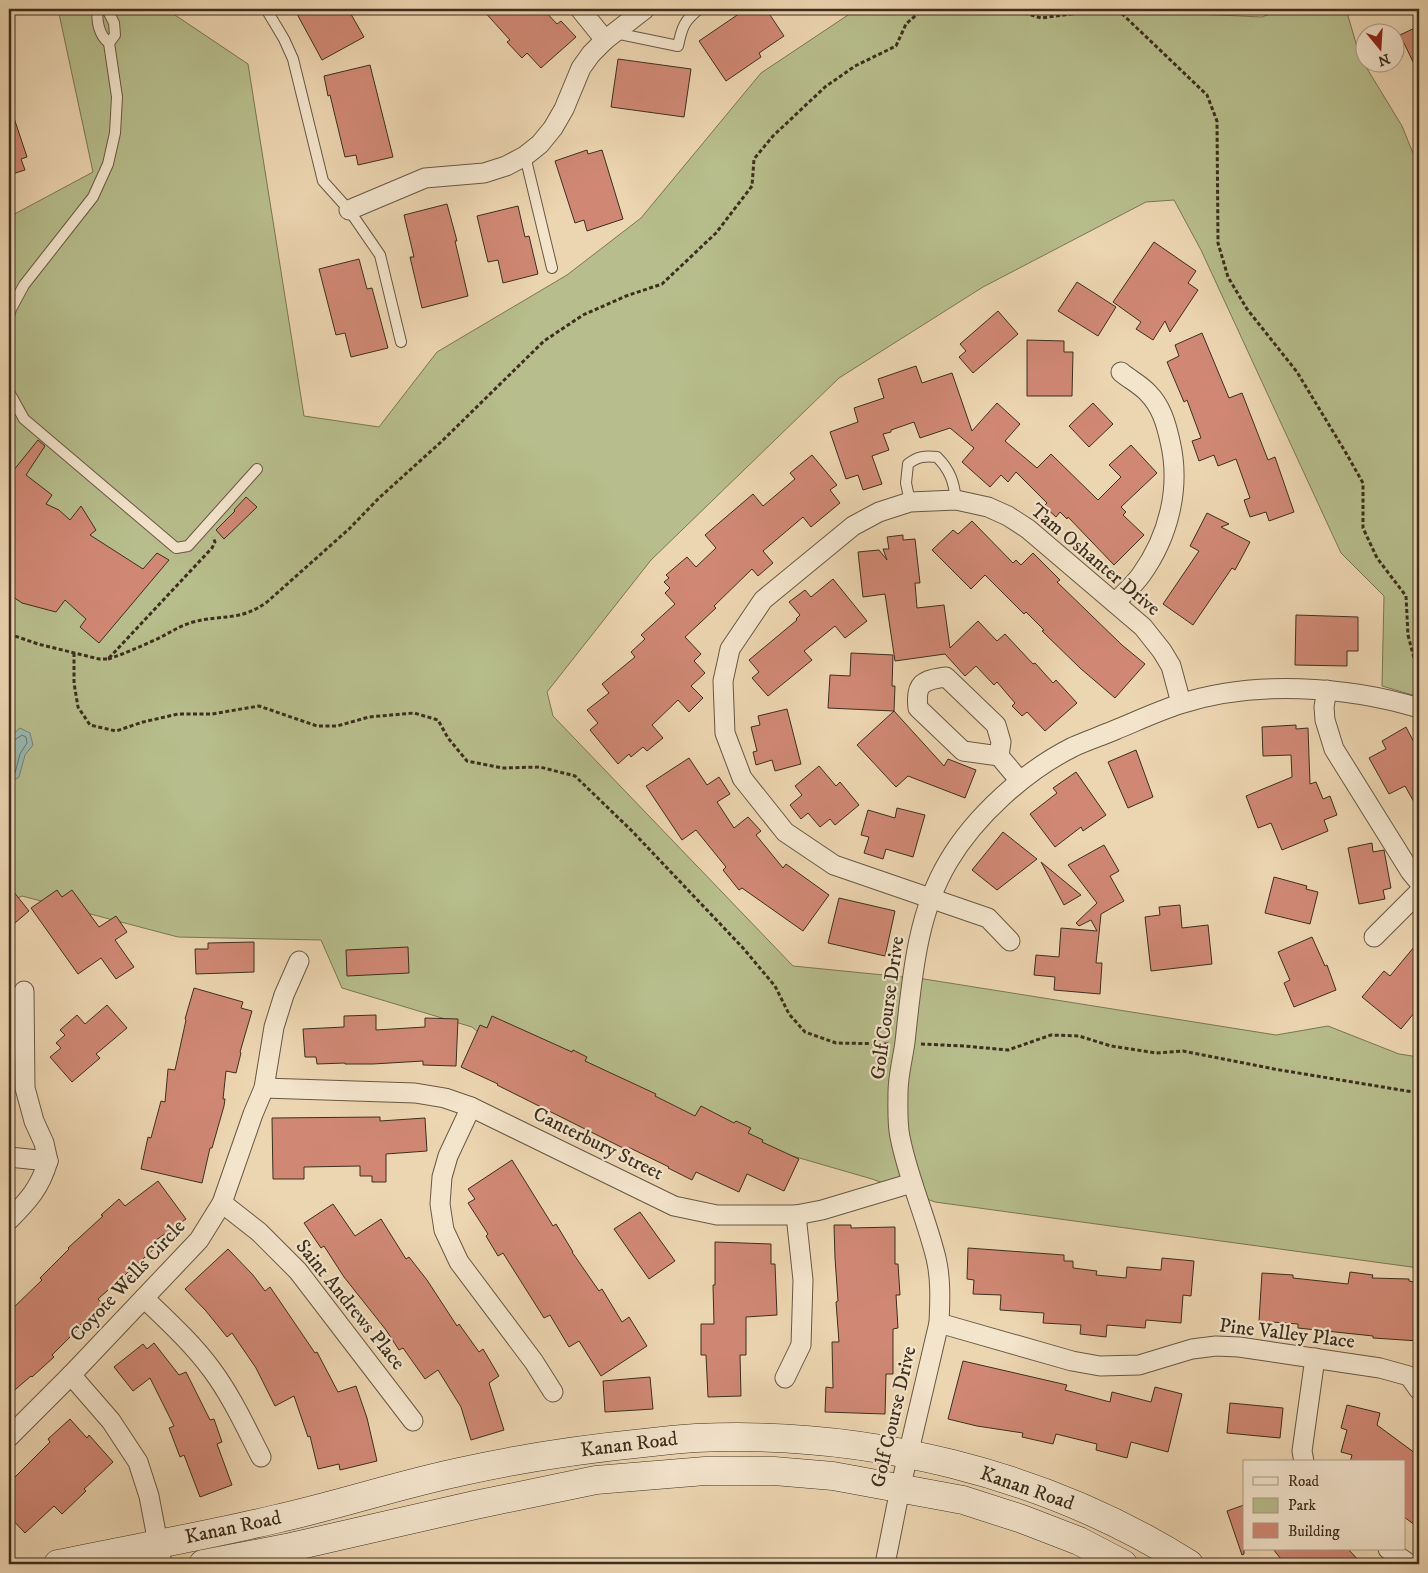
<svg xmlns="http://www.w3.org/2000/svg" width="1428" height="1573" font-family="'IM FELL DW Pica',serif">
  <rect width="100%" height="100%" fill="#ecd5b1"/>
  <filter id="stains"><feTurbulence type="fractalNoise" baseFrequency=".004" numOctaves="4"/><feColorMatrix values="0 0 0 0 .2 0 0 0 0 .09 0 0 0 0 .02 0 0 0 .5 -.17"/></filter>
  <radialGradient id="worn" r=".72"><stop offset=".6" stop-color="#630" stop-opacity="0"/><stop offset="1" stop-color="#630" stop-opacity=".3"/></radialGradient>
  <path fill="#b7bd8c" stroke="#7a7654" d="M58,9h108l82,55 56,352 75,11 58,-75 130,-77 74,-57 120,-145 96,-64h310l8,4 87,4 20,-8h64l14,48 42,69 17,42v529l-37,-11 2,-90 -43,-43 -140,-303 -27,-50 -28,2 -163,85 -144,91 -188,182 -104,132 6,24 240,250 131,13 352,56 52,-9 71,28 20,3v211l-484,-66 -63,-23 -114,-33 -193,-43 -93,-76 -130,-39 -21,-48 -143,-3 -156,-41 -13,6v-685l84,-45z"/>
  <path fill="#99b8af" stroke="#748175" d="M20,728l10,5 3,12 -8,10 -6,22 -10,6v-45z"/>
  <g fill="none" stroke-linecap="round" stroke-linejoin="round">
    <path stroke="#6b7466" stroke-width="1" d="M9,741h4l9,-6 4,2 1,6 -7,11 -5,19 -6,4"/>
  </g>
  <g fill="#d08875" stroke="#3d2f1d">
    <path d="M296,9h52l16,28 -42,23 -25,-46 2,-1z"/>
    <path d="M482,9h61l14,15 4,-3 15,16 -35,31 -14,-15 -5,5 -15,-16 3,-2z"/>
    <path d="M746,9h20l18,27 -25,17 2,4 -35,24 -27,-40z"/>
    <path d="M1419,26v48l-19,-39z"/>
    <path d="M618,59l73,10 -7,48 -73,-10z"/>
    <path d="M370,65l23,92 -35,8 -2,-10 -11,2 -15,-62 -2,1 -4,-20z"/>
    <path d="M9,109h2l16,48 -6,2 4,11 -16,5z"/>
    <path d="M587,150l1,4 14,-4 21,69 -36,12 -3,-11 -9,3 -20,-62z"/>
    <path d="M447,204l10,37h-2l13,55 -46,12 -12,-51h4l-10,-42z"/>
    <path d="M518,206l7,31 4,-1 9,38 -35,9 -5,-23 -10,2 -11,-46z"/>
    <path d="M1154,242l42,29 -8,12 10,7 -28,42 -5,-11 -12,19 -17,-11 5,-7 -28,-20z"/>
    <path d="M359,259l8,30 5,-1 16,60 -37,9 -6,-24 -9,2 -17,-66z"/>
    <path d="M1077,282l39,25 -18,29 -40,-25z"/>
    <path d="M998,311l20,23 -45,39 -14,-16 7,-6 -6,-7z"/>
    <path d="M1202,333l27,65 13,-5 26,67 7,-3 19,55 -25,9 -3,-9 -16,5 -6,-17 6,-2 -14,-39 -18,7 -4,-11 -15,6 -7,-20 9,-3 -14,-38 -3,2 -17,-40 12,-6 -4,-11z"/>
    <path d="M1027,340l37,1v11h9l-1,44h-45z"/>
    <path d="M916,366l6,17 30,-10 20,58 25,-28 23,21 -15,17 32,27 14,-14 47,46 23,-23 -12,-12 22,-20 26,28 -36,34 5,5 -3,3 21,20 -30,30 -46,-48 -1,2 -7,-7 -4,5 -12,-11 3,-3 -31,-31 -8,10 -7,-7 -11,12 -28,-25 12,-14 -24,-20 -30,10 -6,-16 -23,8v2l-8,2 6,16 -17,6 10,28 -19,6 -5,-15 -12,4 -16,-47 28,-10 -4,-14 30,-10 -6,-19z"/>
    <path d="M1093,403l20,21 -24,23 -20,-21z"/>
    <path d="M38,440l7,6 -19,29 26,20 -6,9 13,6 11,10 11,-14 15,24 -6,5 53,34 14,-16 12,7 -70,83 -19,-16 6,-8 -21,-19 -9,12 -34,-9 -13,-9v-118z"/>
    <path d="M812,455l25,30 -7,5 10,13 -29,24 -8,-10 -40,34 10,12 -15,13 -6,-7 -38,37 2,2 -31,29 16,17 -7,7 11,12 -14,13 12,12 -14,14 -11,-12 -26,25 11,13 -16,13 -4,-4 -12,10 -2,-3 -11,10 -28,-34 8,-7 -11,-13 22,-17 -7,-9 33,-27 -4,-5 14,-13 -4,-4 34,-31 -10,-11 5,-5 -6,-6 5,-4 -3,-3 21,-18 9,10 20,-19 -11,-13 48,-41 10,12 32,-27 -5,-6z"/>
    <path d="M246,497l11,10 -33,32 -8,-9 19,-19 -1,-1z"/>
    <path d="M1207,513l22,11 -8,3 29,15 -15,28 -3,-2 -39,57 -30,-21 36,-53 -9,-5z"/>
    <path d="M972,521l41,42 3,-3 5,5 12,-12 27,27 -3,2 65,63 23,19 -30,34 -35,-30 -38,-37 2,-1 -18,-18 -2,2 -39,-39 -14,14 -39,-39 21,-20 5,4z"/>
    <path d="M903,535v5l12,-1 5,44h-5l2,25 27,-3 6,43 28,-27 19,20 8,-7 28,30 2,-1 18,20 3,-3 21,23 -32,28 -18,-19 -5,4 -10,-10 3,-3 -18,-21 -3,3 -18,-19 -11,10 -20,-22 -50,7 -10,-67 -22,3 -5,-45 21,-2 8,10 -4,-11h6l-2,-12z"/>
    <path d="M833,579l34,42 -22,17 -10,-12 -31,25 8,9 -44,36 -16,-18 7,-6 -10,-12 48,-40 -1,-1 4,-4 -11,-13 16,-12 6,7z"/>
    <path d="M1296,615l62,2v34h-11v15l-52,-1z"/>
    <path d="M851,653l42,2 -1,31h3l-1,25 -66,-3 2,-33 20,1z"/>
    <path d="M787,709l14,55 -26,7 -3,-11 -16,5 -3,-13 4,-1 -6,-24 9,-2 -2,-9z"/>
    <path d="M894,711l50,55 4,-7 28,11 -11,28 -57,-22 -12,11 -39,-42z"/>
    <path d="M1296,725v4l12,-1 2,56 6,-2 7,17 7,-3 7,19 -13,5 4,11 -46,19 -11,-27 -13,5 -12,-32 46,-19 -1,-22 -28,1 -1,-29z"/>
    <path d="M1406,727l13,25v59l-14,-25 -16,8 -20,-36 17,-9 -4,-8z"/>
    <path d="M1136,750l17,47 -25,11 -20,-46z"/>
    <path d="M689,758l18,27 12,-8 11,17 -13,8 17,26 14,-11 13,14 -5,4 27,33 3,-4 43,31 -26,36 -61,-43 -3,2 -16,-20 3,-3 -30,-37 -14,10 -36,-54z"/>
    <path d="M819,766l17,20 4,-4 19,23 -24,20 -5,-6 -10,8 -12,-14 -7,6 -11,-14 12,-10 -7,-9z"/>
    <path d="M1076,772l30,43 -23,16 -2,-4 -26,20 -25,-33 27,-21 -4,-5z"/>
    <path d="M897,808l28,7 -12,42 -27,-8 -3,10 -19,-6 5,-16 -8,-2 7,-25 27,8z"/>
    <path d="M1003,832l34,27 -40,31 -25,-20z"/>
    <path d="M1372,843l1,9 11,-2 7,38 -8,2 2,9 -26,5 -11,-56z"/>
    <path d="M1104,845l15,26 -9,5 14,25 -23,13 -5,49h6l-2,31 -46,-4 1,-13 -21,-2 2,-20 23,2 2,-29 36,3 -6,-11 -12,6 -3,-3 21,-20 -29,-38z"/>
    <path d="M1041,862l40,33 -17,10z"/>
    <path d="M1274,877l33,9 -1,3 12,3 -8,32 -45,-11z"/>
    <path d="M9,886l20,25 -20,17z"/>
    <path d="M57,890l5,7 10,-7 27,37 17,-11 11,16 -12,8 19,27 -18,12 -15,-21 -23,16 -47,-66z"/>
    <path d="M839,898l56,13 -10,45 -57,-13z"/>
    <path d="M1180,905l2,23 26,-3 4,39 -61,7 -6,-54 15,-2 -1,-8z"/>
    <path d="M1312,937l13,29 2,-1 9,25 -42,17 -10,-24 6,-3 -12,-28z"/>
    <path d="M1419,941v66l-18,22 -39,-32 22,-26 6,5z"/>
    <path d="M254,942v30l-58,2 -1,-25h13v-6z"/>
    <path d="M408,947l1,26 -62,3 -1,-26z"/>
    <path d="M194,988l49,14 -2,6 11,3 -12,41 1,1 -5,20 -10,-2 -3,28h2l-1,7 -12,42h-2l-8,35 -61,-14 7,-32 3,1 10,-37 4,1 3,-33 7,1 11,-50 -1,-1z"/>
    <path d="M107,1005l20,23 -31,26 4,4 -28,24 -22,-25 11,-9 -5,-5 9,-8 -5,-5 17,-15 8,9z"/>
    <path d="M376,1015v15l49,-3v-9l33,1 -2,47 -33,-1v-4l-50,3h-28v-1l-28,1 -1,-7h-11l-2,-28 41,-2v-11z"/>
    <path d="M492,1016l80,36 1,-2 14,7 -2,4 71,33 -1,2 40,20 6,-10 33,17 2,-2 15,7 -3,5 15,7 -1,2 37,17 -15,32 -37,-17 -8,18 -43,-20 -4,8 -24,-12 1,-1 -41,-20 -1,3 -130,-65 1,-1 -37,-17 19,-42 7,3z"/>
    <path d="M380,1117v4l45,-3 2,33 -41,3v28h-14v-6h-12v-10l-56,1v12h-31l-1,-61z"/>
    <path d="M512,1160l41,66 3,-2 17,28h-1l27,39 3,-2 20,33 7,-5 18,29 -46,30 -22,-35 -10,6 -19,-32 -6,3 -41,-65 -5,3 -12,-20 2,-2 -20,-31 7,-4 -7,-10z"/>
    <path d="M158,1181l28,38 -37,26 4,5 -55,49 4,4 -24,24 1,1 -27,27 2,2 -22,20 -1,-1 -22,19v-83l33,-32 -2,-2 29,-29 -1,-1 35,-32 -2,-1 18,-16 6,7z"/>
    <path d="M333,1204l22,32 26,-17 25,40 3,-2 18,23 30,46 2,-2 20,28 4,-3 16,27 -10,7 15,47 -33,10 -10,-33 -23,-37 -13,9 -22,-31 -4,2 -13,-20 -42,-53 -20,-31 -3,2 -17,-25z"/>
    <path d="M640,1212l35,49 -26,18 -35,-50z"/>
    <path d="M834,1225h17v3l44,-1v37h3l2,31h-4l2,33 -5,1v45h-7l-1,40 -60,-2 1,-25 7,1 -1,-46h7l-3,-40 2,-1 -3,-43z"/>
    <path d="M715,1242l56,2v20h4l2,51 -31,2v38h-6l1,41 -33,1 -2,-42h-5v-31h13l-1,-39h2z"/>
    <path d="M968,1248l96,7v6h9v7l24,3 -1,4 30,3 1,-11 34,3 1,-12 32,3 -3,35 -8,-1 -2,28 -35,-3 -1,8 -38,-3 -1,12 -26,-3 1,-9 -38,-2 1,-10 -44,-3 1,-15 -28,-1 1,-14 -7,-1z"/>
    <path d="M228,1249l25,26 12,16 5,-4 9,13 36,53 2,-1 21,40 18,-6 11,32 10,43 -37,9 -1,-6 -21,5 -8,-33 -2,1 -14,-41 -19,10 -19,-38 -24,-35 -5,4 -21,-26 -21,-22z"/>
    <path d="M1350,1272l23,3 -1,3 37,1v2l10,2v58l-46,-3v-2l-75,-8v-4l-39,-3 3,-48 31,2v3l55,6z"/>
    <path d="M154,1343l25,32 7,-3 24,48 4,-1 8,23 -5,2 15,41 -32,12 -16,-42 -4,2 -11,-29 5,-2 -24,-48 -17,13 -19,-24 29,-23 4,5z"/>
    <path d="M963,1361l104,24 -2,5 45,12 2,-10 39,10 4,-15 27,7 -14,58 -37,-10 -4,16 -31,-8 1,-6 -41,-10 -3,10 -31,-7 1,-4 -46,-7 -29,-7z"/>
    <path d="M650,1377l3,32 -48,3 -2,-31z"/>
    <path d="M1230,1403l53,5 -3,30 -53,-5z"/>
    <path d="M1347,1405l33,8 -3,12 42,31v72l-15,-11v-55h-54l2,-7 -11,-3 6,-22 -6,-2z"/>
    <path d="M70,1419l17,19 2,-3 24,27 -29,27 2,2 -24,23 -8,-8 -29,27 -16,-17v-33l41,-41 -2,-3z"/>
    <path d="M1244,1505v49l-2,1 -15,-44z"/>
    <path d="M1273,1549h75l14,15h-77z"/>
  </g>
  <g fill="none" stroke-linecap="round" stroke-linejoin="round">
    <defs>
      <g id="lane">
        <path d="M107,9l7,14 1,12 -6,8"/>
        <path d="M266,9l18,30 9,20 30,122 26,29 31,45 21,87"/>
        <path d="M615,33l63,13c4,-19 6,-25 21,-37"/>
        <path d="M525,156l27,112"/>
        <path d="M9,316l2,-7 13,-24 69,-88 15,-33 7,-31 2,-36 -8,-54c-10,-8 -13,-22 -11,-34"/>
        <path d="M9,392l15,27 152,129 12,-2 69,-77"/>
        <path d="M910,502l-4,-19 2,-19c10,-8 17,-8 29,-7 13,13 17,25 19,43"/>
      </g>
      <g id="street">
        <path d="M580,9l25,31"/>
        <path d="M349,210l76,-32 59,-5 22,-7 19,-10 15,-12 13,-16 11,-19 17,-41 10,-14 14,-14 40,-31"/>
        <path d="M1115,603c9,-10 19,-18 26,-28 28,-39 40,-88 29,-134 -4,-18 -9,-35 -22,-48 -7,-8 -19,-14 -27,-21"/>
        <path d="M1327,690l-3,17 1,13 9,29 76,122 9,11"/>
        <path d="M999,756l2,-14 -5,-17 -50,-48c-23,3 -31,6 -28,31l45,43 36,5 21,25"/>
        <path d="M1374,937l45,-45"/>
        <path d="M1010,941l-22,-23 -154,-53 -49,-33 -43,-54 -17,-45 -2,-52 7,-32 33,-49 90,-74 26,-14 31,-10 46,-2 32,7 20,9 20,13 115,98 19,24 9,15 10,37"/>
        <path d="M24,991l1,97 9,33 10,22 4,18"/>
        <path d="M264,1088l151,5 30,5 26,9 203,99 43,9h79l26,-5 90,-27"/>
        <path d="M471,1107l-23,49 -6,21 -2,27 4,26 15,32 75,100 19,30"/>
        <path d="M9,1157l39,4"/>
        <path d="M222,1203l37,29 39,39 115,150"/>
        <path d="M9,1220c19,-19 31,-32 39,-59"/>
        <path d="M144,1298c24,23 49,46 68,72 20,27 34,58 49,87"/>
        <path d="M939,1323l133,38 28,5 39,-1 53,-16 24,-3 23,1 141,21 29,8 10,14"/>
        <path d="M71,1375l40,46 27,41 11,34 13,68"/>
        <path d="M785,1378l16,-33 2,-65 -7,-65"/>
        <path d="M9,1437l62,-62 128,-135 23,-37 31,-89 11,-26 10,-61 10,-32 15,-34"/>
        <path d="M1304,1462l-2,-11 13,-93"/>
        <path d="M1388,1549l21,15"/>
        <path d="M885,1564l15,-75 39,-166c1,-22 2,-44 -3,-65 -10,-41 -28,-80 -36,-121 -3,-14 -2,-31 -2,-45 0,-17 5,-34 7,-50 7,-62 11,-126 43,-180 27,-46 77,-91 125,-115 13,-6 28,-11 42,-17 22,-9 43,-19 65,-26 74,-24 166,-18 239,4"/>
      </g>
      <g id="secondary">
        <path d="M58,1564c72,-15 146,-28 218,-45 63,-14 125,-35 188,-48 59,-13 119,-22 180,-28 17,-2 35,-4 52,-5 170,-8 349,35 493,126"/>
        <path d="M203,1564l88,-17 184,-42 121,-25 109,-9h69l59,5 130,24 59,19 57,22 44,23"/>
      </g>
    </defs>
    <use href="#lane" stroke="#695842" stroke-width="12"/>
    <use href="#street" stroke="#695842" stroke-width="21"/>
    <use href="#secondary" stroke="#3d2f1d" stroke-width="29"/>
    <g stroke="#3d2f1d" stroke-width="3" stroke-dasharray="4 2.5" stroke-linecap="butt">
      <path d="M1012,9l29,9 68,-9"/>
      <path d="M1117,9l90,86 10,26 1,122 10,34 19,32 50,63 49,81 17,30v45l14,30 29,38 2,39 7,27 4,4"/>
      <path d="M9,634l29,10 61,15h9l104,-111 3,-6 -2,-5"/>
      <path d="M74,653v30l4,24 12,18 26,6 27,-9 35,-8h34l47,-8 58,20h20l32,-9 45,-4 24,7 10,18 19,23 35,7 38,-1 35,9 56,54 112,118 32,38 14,28 16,18 31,11 54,1"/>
      <path d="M108,659c16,-5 31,-12 47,-19 13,-6 24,-14 38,-18 30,-8 46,0 74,-20l82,-73 30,-31 62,-56 103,-101 39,-26 43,-19 36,-12 54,-51 36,-47 2,-27 19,-23 52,-49 30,-21 41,-20 10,-22 17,-15"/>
      <path d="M921,1044l43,2 44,4 43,-15 28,1 32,10 45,7 27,-2 91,18 145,24"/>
    </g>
    <use href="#lane" stroke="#f3e4cc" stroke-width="10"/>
    <use href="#street" stroke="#f3e4cc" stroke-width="19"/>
    <use href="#secondary" stroke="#f3e4cc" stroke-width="28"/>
  </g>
  <g text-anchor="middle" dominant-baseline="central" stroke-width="4.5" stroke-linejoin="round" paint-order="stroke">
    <g font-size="20" fill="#3d2f1d" stroke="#f3e4cc">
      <text transform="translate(1095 560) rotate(40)">Tam Oshanter Drive</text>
      <text transform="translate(888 1008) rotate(-82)">Golf Course Drive</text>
      <text transform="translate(598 1144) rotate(26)">Canterbury Street</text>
      <text transform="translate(128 1281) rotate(-47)">Coyote Wells Circle</text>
      <text transform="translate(350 1305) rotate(51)">Saint Andrews Place</text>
      <text transform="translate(1287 1334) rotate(7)">Pine Valley Place</text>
      <text transform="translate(894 1417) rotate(-77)">Golf Course Drive</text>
      <text transform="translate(629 1445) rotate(-7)">Kanan Road</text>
      <text transform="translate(1027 1489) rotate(19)">Kanan Road</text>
      <text transform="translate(233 1528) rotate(-12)">Kanan Road</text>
    </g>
  </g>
  <rect width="1428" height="1573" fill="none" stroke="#ecd5b1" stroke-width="30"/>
  <rect x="10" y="10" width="1408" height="1553" fill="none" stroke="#3d2f1d" stroke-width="2.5"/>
  <rect x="15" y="15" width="1398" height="1543" fill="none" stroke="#3d2f1d"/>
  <rect x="1243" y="1460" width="162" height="90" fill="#f3e4cc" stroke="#aa9c86"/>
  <rect x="1253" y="1477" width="25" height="8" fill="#f3e4cc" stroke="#aa9c86"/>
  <text x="1288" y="1486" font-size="15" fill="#3d2f1d">Road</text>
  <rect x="1253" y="1498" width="25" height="15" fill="#b7bd8c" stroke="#aa9c86"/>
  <text x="1288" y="1510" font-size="15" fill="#3d2f1d">Park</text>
  <rect x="1253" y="1523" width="25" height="15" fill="#d08875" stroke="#aa9c86"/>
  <text x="1288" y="1536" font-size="15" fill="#3d2f1d">Building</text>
  <g transform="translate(1380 48) rotate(162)"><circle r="24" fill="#f3e4cc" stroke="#aa9c86"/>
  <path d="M0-4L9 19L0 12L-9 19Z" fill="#8f2418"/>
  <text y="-8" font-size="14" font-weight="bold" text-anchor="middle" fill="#3d2f1d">N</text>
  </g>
  <rect width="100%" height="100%" filter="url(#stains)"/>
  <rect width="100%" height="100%" fill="url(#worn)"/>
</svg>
